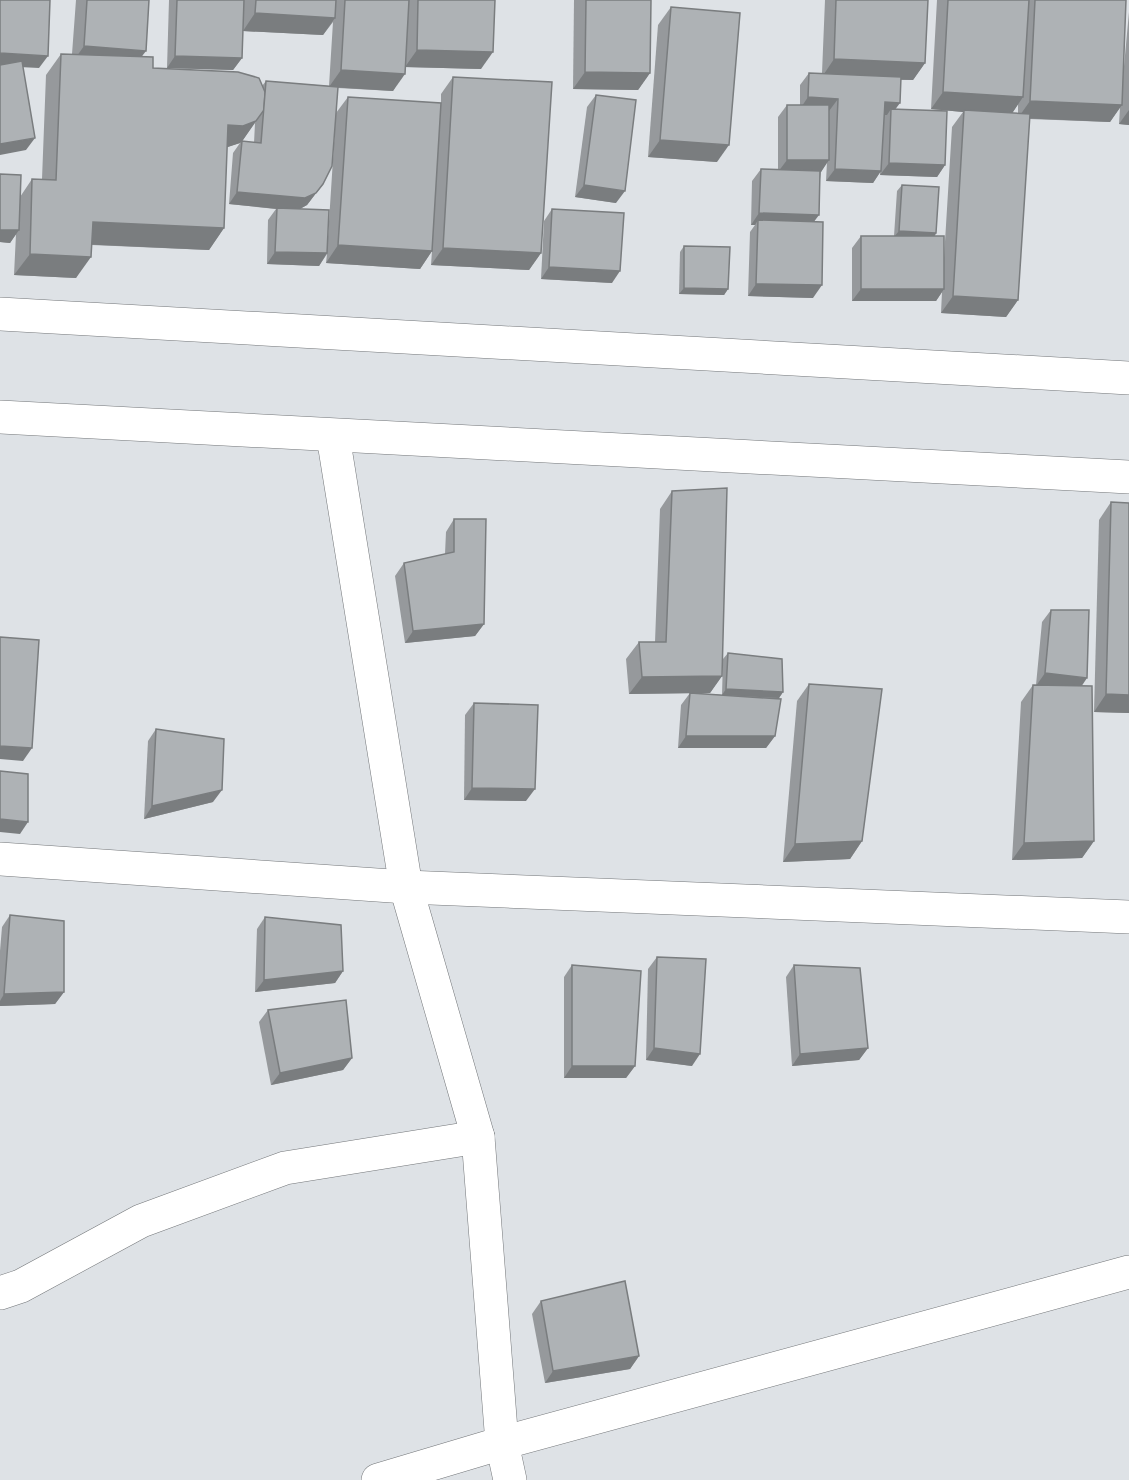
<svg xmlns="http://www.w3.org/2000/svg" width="1129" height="1480" font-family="Signika,sans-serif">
  <rect width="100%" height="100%" fill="#dee2e6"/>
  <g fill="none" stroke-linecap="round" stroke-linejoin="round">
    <defs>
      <g id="minor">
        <path d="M333,436l73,451 72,250 24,306 8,37"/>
        <path d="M0,859l406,28 723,30"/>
        <path d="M0,1293l21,-7 120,-65 144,-53 193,-31"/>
        <path d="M378,1480l124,-37 627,-171"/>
      </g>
      <g id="highway">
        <path d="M0,314l1129,64"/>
        <path d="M0,417l1129,60"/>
      </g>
    </defs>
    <use href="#minor" stroke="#737679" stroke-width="34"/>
    <use href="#highway" stroke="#737679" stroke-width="34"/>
    <use href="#minor" stroke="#fff" stroke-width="33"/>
    <use href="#highway" stroke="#fff" stroke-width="33"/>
  </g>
  <g fill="#96999c" fill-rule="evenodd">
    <path d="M76,0h73l-8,57 12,11 109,18 4,-5 63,5 4,-64 -10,13 -80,-4 1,-31h251l-14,69 -76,-2 -12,24 -55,-3 -2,25 12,-16 93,6v-9l12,-17 88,176 -12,17 -98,-5 1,-14 -12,18 -94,-6 1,-9 -8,12 -52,-2 1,-44 8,-11 -47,-5 4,-51 7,-10 -13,4 -3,81 -15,22 -117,-5 -16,33 -62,-3 2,-41 -6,9 -10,-1v-68l20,23 12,-18h10l4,-104 15,-21h11zM255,123l-1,20 -12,-2zM335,128l-7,109 -28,-28 7,-4 16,-21z"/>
    <path d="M169,0h75l-2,58 -9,12 -66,-2z"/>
    <path d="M574,0h77l-1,73 -12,17 -65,-1z"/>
    <path d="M825,0h103l-3,63 -12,17h-12l-6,29 50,56 -8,12 -57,-2v-3l-7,11 -47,-2 1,-19 -6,10 -7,50 -1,76 -65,-2 2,-64 5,-7h-4l1,-44 9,-12h17v-52l9,-12h13v-20l9,-12h13z"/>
    <path d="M937,0h189l-3,77 6,-65v113l-10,-1 1,-17 -10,15 -81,-3 -11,181 -12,17 -65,-4 1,-21 -6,9h-84v-53l9,-12h33l3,-45 5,-6 34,48 -1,3 9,22 8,-131 11,-15 -32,-3zM1018,104v10l-6,-1z"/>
    <path d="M671,7l46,155 -69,-5 10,-132z"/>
    <path d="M596,95l20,108 -41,-6 12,-90z"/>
    <path d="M552,209l60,74 -71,-4 3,-58z"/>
    <path d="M684,246l44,43 -4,6 -45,-1 1,-42z"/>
    <path d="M672,491l50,185 -12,17h-12l24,2 1,-36 5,-6 55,39 -4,6 -4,38 -9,12h-88l3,-43 9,-12 -61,1 -3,-35 13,-17h16l5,-133z"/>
    <path d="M1111,502l18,211 -35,-1 5,-192z"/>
    <path d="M454,519l30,105 -9,12 -70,7 -10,-67 9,-13 41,-9 1,-22z"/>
    <path d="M1051,610l30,76 13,155 -12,17 -70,2 9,-158 12,-17h3l6,-63z"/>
    <path d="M809,684l53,157 -12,18 -67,3 14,-161z"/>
    <path d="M474,703l52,98 -62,-1 1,-85z"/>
    <path d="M156,729l57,73 -69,17 4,-78z"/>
    <path d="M10,915l54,77 -9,12 -55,2v-55l2,-24z"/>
    <path d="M265,917l78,54 -8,12 -80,9 2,-63z"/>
    <path d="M657,957l35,109 -46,-6 2,-91z"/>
    <path d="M572,965l63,101 -9,12h-62v-101z"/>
    <path d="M794,965l74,83 -9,12 -67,6 -6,-89z"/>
    <path d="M268,1010l84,48 -9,12 -72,15 -12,-63z"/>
    <path d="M541,1301l98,55 -9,13 -85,14 -13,-69z"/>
  </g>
  <g fill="#7a7d7f">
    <path d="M255,13l80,5 -12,17 -80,-4z"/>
    <path d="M84,46l62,5 -13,17 -61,-5z"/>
    <path d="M417,50l76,2 -12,17 -76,-2z"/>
    <path d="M0,53l48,3 -9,12 -39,-2z"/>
    <path d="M175,56l67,2 -9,12 -66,-2z"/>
    <path d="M834,59l91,4 -12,17 -91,-3z"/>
    <path d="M341,70l64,4 -12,17 -64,-4z"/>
    <path d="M585,72l65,1 -12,17 -65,-1z"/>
    <path d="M943,92l80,5 -12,18 -47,-5 -1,2 -32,-3z"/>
    <path d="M808,97l30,2 -9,12 -29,-2z"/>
    <path d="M1030,101l92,4 -12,17 -92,-4z"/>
    <path d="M885,102l15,1 -9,12v-6l-4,6h-11z"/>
    <path d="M1129,110v15l-10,-1z"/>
    <path d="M256,121l-15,22 1,-2 -2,2 -12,4h-15l15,-22z"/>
    <path d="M35,138l-9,12 -26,5v-11z"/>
    <path d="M660,140l69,5 -12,17 -69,-5z"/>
    <path d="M787,160h42l-8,12h-43z"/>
    <path d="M889,163l56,2 -8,12 -57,-2z"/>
    <path d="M835,169l46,2 -8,12 -47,-2z"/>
    <path d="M323,184l-16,21 -11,6 -67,-7 8,-12z"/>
    <path d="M584,185l41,6 -9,12 -41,-6z"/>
    <path d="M759,213l60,2 -9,12 -52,-7 -3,5h-4z"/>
    <path d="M93,222l131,6 -15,22 -131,-6z"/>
    <path d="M0,230h19l-9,13 -10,-1z"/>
    <path d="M899,231l37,2 -4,7 -38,-3z"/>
    <path d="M338,245l94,6 -12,18 -94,-6z"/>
    <path d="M443,248l98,5 -12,17 -98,-5z"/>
    <path d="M275,252l52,1 -8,13 -52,-2z"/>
    <path d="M30,254l61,3 -15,21 -62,-3z"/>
    <path d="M549,267l71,4 -8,12 -71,-4z"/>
    <path d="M756,284l66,1 -9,13 -65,-2z"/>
    <path d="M684,288l44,1 -4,6 -45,-1z"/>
    <path d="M861,289h83l-8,12h-84z"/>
    <path d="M953,296l65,4 -12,17 -65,-4z"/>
    <path d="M484,624l-9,12 -70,7 8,-12z"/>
    <path d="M1045,673l42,5 -8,12 -43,-4z"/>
    <path d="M722,676l-12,17 -81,1 13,-17z"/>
    <path d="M726,689l57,3 -4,6 -57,-3z"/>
    <path d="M1106,694l23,1v18l-35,-1z"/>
    <path d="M686,736h89l-9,12h-88z"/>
    <path d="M0,746l32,2 -9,13 -23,-2z"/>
    <path d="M472,788l63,1 -9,12 -62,-1z"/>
    <path d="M222,790l-9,12 -69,17 8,-13z"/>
    <path d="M0,819l28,3 -8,12 -20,-2z"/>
    <path d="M862,841l-12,18 -67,3 12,-18z"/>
    <path d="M1094,841l-12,17 -70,2 12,-17z"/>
    <path d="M343,971l-8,12 -80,9 9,-12z"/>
    <path d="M64,992l-9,12 -55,2v-5l4,-7z"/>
    <path d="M654,1048l46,6 -8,12 -46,-6z"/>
    <path d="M868,1048l-9,12 -67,6 8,-12z"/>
    <path d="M352,1058l-9,12 -72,15 9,-12z"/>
    <path d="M572,1066h63l-9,12h-62z"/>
    <path d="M639,1356l-9,13 -85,14 8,-12z"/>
  </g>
  <g fill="#aeb2b5" stroke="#7a7d7f" stroke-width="1.5">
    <path d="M0,0h50l-2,56 -48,-3z"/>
    <path d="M87,0h62l-3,51 -62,-5z"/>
    <path d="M177,0h67l-2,58 -67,-2z"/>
    <path d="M256,0h80l-1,18 -80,-5z"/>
    <path d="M345,0h64l-4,74 -64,-4z"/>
    <path d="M418,0h77l-2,52 -76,-2z"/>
    <path d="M586,0h65l-1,73 -65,-1z"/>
    <path d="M836,0h92l-3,63 -91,-4z"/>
    <path d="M948,0h81l-6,97 -80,-5z"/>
    <path d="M1035,0h91l-4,105 -92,-4z"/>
    <path d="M671,7l69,6 -11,132 -69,-5z"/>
    <path d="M61,54l92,3v11l85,4 21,6 6,14 -1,18 -8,11 -13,5 -15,-1 -4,103 -131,-6 -2,35 -61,-3 2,-75 24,1z"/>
    <path d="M22,61l13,77 -35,6v-79z"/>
    <path d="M809,73l92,4 -1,26 -15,-1 -4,69 -46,-2 3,-70 -30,-2z"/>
    <path d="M453,77l99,5 -11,171 -98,-5z"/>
    <path d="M266,81l72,6 -6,79 -9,18 -7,9 -11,5 -68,-6 5,-51 19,2z"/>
    <path d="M596,95l40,5 -11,91 -41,-6z"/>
    <path d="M348,97l93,6 -9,148 -94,-6z"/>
    <rect x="787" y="105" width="42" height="55"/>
    <path d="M891,109l56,2 -2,54 -56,-2z"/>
    <path d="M964,110l66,4 -12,186 -65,-4z"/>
    <path d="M761,169l59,2 -1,44 -60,-2z"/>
    <path d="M0,174l21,1 -2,55h-19z"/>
    <path d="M902,185l37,2 -3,46 -37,-2z"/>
    <path d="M277,208l52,2 -2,43 -52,-1z"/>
    <path d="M552,209l72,4 -4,58 -71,-4z"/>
    <path d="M758,220l65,2 -1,63 -66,-1z"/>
    <rect x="861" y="236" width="83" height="53"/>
    <path d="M684,246l46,1 -2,42 -44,-1z"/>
    <path d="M727,488l-5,188 -80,1 -3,-35h27l6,-151z"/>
    <path d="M1111,502l18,1v192l-23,-1z"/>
    <path d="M454,519h32l-2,105 -71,7 -9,-68 50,-11z"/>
    <path d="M1051,610h38l-2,68 -42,-5z"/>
    <path d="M0,637l39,3 -7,108 -32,-2z"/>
    <path d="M728,653l54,6 1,33 -57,-3z"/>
    <path d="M809,684l73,5 -20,152 -67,3z"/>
    <path d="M1033,685l59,1 2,155 -70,2z"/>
    <path d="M690,693l91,6 -6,37h-89z"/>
    <path d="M474,703l64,2 -3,84 -63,-1z"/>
    <path d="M156,729l68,10 -2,51 -70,16z"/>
    <path d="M0,771l28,3v48l-28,-3z"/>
    <path d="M10,915l54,6v71l-60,2z"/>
    <path d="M265,917l76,8 2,46 -79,9z"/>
    <path d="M657,957l49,2 -6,95 -46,-6z"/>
    <path d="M572,965l69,6 -6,95h-63z"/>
    <path d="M794,965l66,3 8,80 -68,6z"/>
    <path d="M346,1000l6,58 -72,15 -12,-63z"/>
    <path d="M625,1281l14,75 -86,15 -12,-70z"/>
  </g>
</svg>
